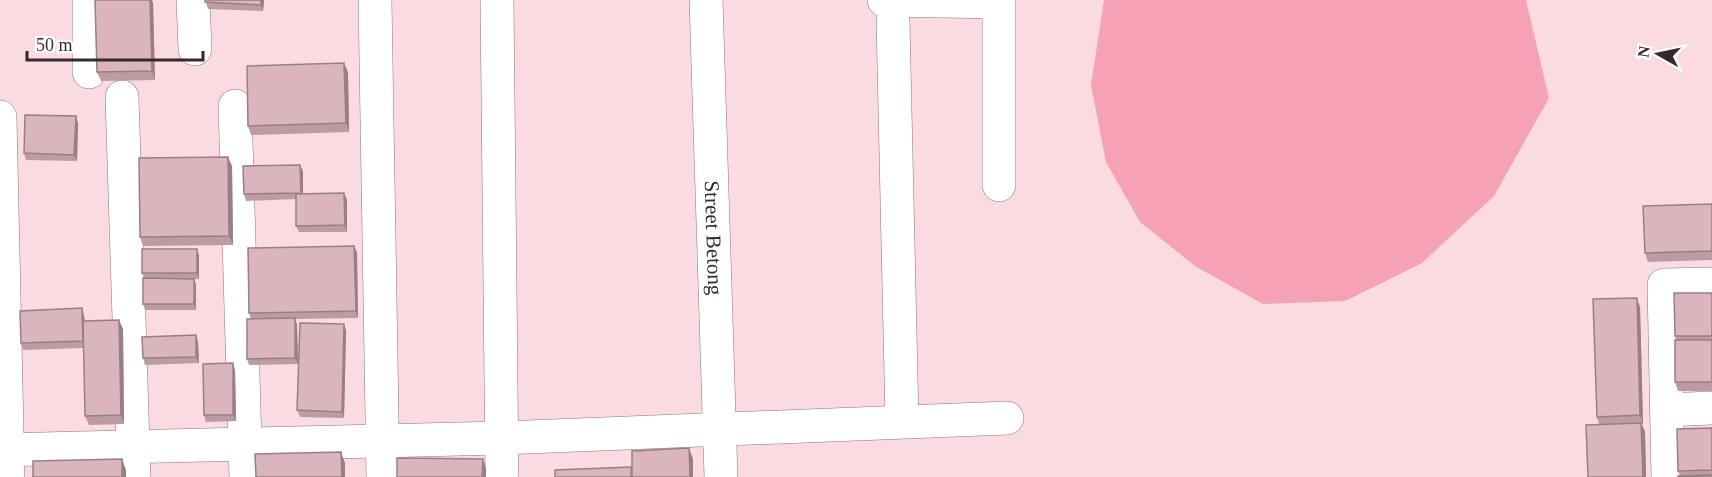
<svg xmlns="http://www.w3.org/2000/svg" width="1712" height="477" font-family="Georgia,serif">
  <rect width="100%" height="100%" fill="#fadbe1"/>
  <path fill="#f5a2b5" d="M1104,0h422l23,98 -55,98 -72,67 -77,38 -82,3 -68,-38 -55,-44 -34,-60 -15,-77z"/>
  <g fill="none" stroke-linecap="round" stroke-linejoin="round">
    <defs>
      <g id="minor">
        <path d="M89,0v72"/>
        <path d="M193,0l2,49"/>
        <path d="M375,0l8,477"/>
        <path d="M497,0l5,477"/>
        <path id="s1" d="M706,0l15,477"/>
        <path d="M884,0l115,2v183"/>
        <path d="M893,21l9,400"/>
        <path d="M122,97l12,380"/>
        <path d="M235,106l11,371"/>
        <path d="M0,117l8,360"/>
        <path d="M1666,410l46,-2"/>
        <path d="M0,450l501,-12 506,-20"/>
        <path d="M1668,477l-4,-192 48,-1"/>
      </g>
    </defs>
    <use href="#minor" stroke="#927178" stroke-width="34"/>
    <use href="#minor" stroke="#fff" stroke-width="33"/>
  </g>
  <g fill="#bb9ca3">
    <path d="M95,0h57l1,3 2,77 -54,1 -4,-9z"/>
    <path d="M205,0h59l-1,11 -55,-2z"/>
    <path d="M348,72l1,60 -98,3 -3,-9z"/>
    <path d="M78,123l-1,38 -51,-1 -2,-7z"/>
    <path d="M232,166l1,79 -90,1 -3,-9z"/>
    <path d="M303,171v23l41,-1 3,7v32h-48l-3,-6v-27l-50,2 -2,-7z"/>
    <path d="M1712,204v56l-64,2 -3,-9z"/>
    <path d="M357,252l1,66 -63,1 2,6 1,39 -49,1 -2,-6 4,-40 -2,-6z"/>
    <path d="M199,255v24h-5l2,6v25h-51l-2,-6 1,-26 -2,-5z"/>
    <path d="M1712,293v98h-34l-3,-9 1,-42 -1,-4z"/>
    <path d="M1640,307l3,117h-1l3,8 1,45h-58l11,-53 -2,-7z"/>
    <path d="M84,315l1,6 38,8 1,95 -35,1 -4,-9 -1,-68 -61,2 -2,-7z"/>
    <path d="M344,324l2,7 -2,87 -44,-1 -3,-7z"/>
    <path d="M196,335l2,7 1,21 -54,2 -2,-7z"/>
    <path d="M235,370l1,51 -30,1 -2,-7z"/>
    <path d="M1712,428v49l-32,-1 -2,-5z"/>
  </g>
  <g fill="#997f84">
    <path d="M150,0h2l1,3 2,77 -3,-9z"/>
    <path d="M261,0h3l-1,11 -2,-6z"/>
    <path d="M344,63l4,9 1,60 -3,-9z"/>
    <path d="M76,116l2,7 -1,38 -3,-6z"/>
    <path d="M228,157l4,9 1,79 -4,-9z"/>
    <path d="M300,165l3,6v28l-2,-6z"/>
    <path d="M344,193l3,7v32l-2,-7z"/>
    <path d="M354,246l3,6 1,66 -2,-7z"/>
    <path d="M197,249l2,6v24l-2,-6z"/>
    <path d="M194,279l2,6v25l-2,-6z"/>
    <path d="M1637,298l3,9 3,117 -3,-9z"/>
    <path d="M82,308l2,7 2,33 -3,-7z"/>
    <path d="M295,318l2,7 1,39 -3,-6z"/>
    <path d="M119,320l4,9 1,95 -3,-9z"/>
    <path d="M344,324l2,7 -2,87 -2,-6z"/>
    <path d="M196,335l2,7 1,21 -3,-6z"/>
    <path d="M233,363l2,7 1,51 -3,-6z"/>
    <path d="M1641,423l4,9 1,45h-3z"/>
    <path d="M689,448l4,11v18h-3z"/>
    <path d="M341,452l4,11v14h-3z"/>
    <path d="M122,459l4,11v7h-4z"/>
    <path d="M483,459l3,9v9h-4z"/>
  </g>
  <g fill="#dab5bd" stroke="#997f84" stroke-width="1.5">
    <path d="M95,0h55l2,71 -55,1z"/>
    <path d="M205,0h56v5l-56,-3z"/>
    <path d="M344,63l2,60 -98,3 -1,-60z"/>
    <path d="M25,115l51,1 -2,39 -50,-2z"/>
    <path d="M228,157l1,79 -89,1 -1,-79z"/>
    <path d="M300,165l1,28 -57,1 -1,-28z"/>
    <path d="M344,193l1,32 -49,1v-32z"/>
    <path d="M1712,204v47l-67,2 -2,-47z"/>
    <path d="M354,246l2,65 -107,2 -1,-65z"/>
    <rect x="142" y="249" width="55" height="24"/>
    <path d="M143,278l51,1v25h-51z"/>
    <path d="M1674,293h38v43h-37z"/>
    <path d="M1637,298l3,117 -43,2 -4,-118z"/>
    <path d="M82,308l1,33 -62,2 -1,-32z"/>
    <path d="M295,318v40l-48,1v-40z"/>
    <path d="M119,320l2,95 -36,1 -2,-95z"/>
    <path d="M300,323l44,1 -2,88 -45,-2z"/>
    <path d="M196,335v22l-53,1 -1,-21z"/>
    <rect x="1675" y="340" width="37" height="42"/>
    <path d="M233,363v52h-29l-1,-51z"/>
    <path d="M1641,423l2,54h-55l-2,-52z"/>
    <path d="M1712,428v42l-34,1 -1,-42z"/>
    <path d="M689,448l1,29h-58v-26z"/>
    <path d="M341,452l1,25h-86l-1,-23z"/>
    <path d="M397,458l86,1 -1,18h-85z"/>
    <path d="M122,459v18h-89v-16z"/>
    <path d="M631,467v10h-76v-7z"/>
    <path d="M1712,475v2h-34v-1z"/>
  </g>
  <g text-anchor="middle" dominant-baseline="central" stroke-width="5" stroke-linejoin="round" paint-order="stroke">
    <g font-size="21" fill="#37282b" stroke="#fff">
      <text stroke="none"><textPath href="#s1" startOffset="238">Street Betong</textPath></text>
    </g>
  </g>
  <g transform="translate(1658 54) rotate(279)" stroke="#ffffff" stroke-width="4.5" paint-order="stroke">
  <path d="M0-4.5L10 22L0 15L-10 22Z" fill="#37282b"/>
  <text y="-9" font-size="16" font-weight="bold" text-anchor="middle" fill="#37282b">N</text>
  </g>
  <path d="M27 51v9h176v-9" fill="none" stroke="#37282b" stroke-width="3"/>
  <text x="36" y="51" font-size="18" fill="#37282b" stroke="#ffffff" stroke-width="4.5" paint-order="stroke">50 m</text>
</svg>
